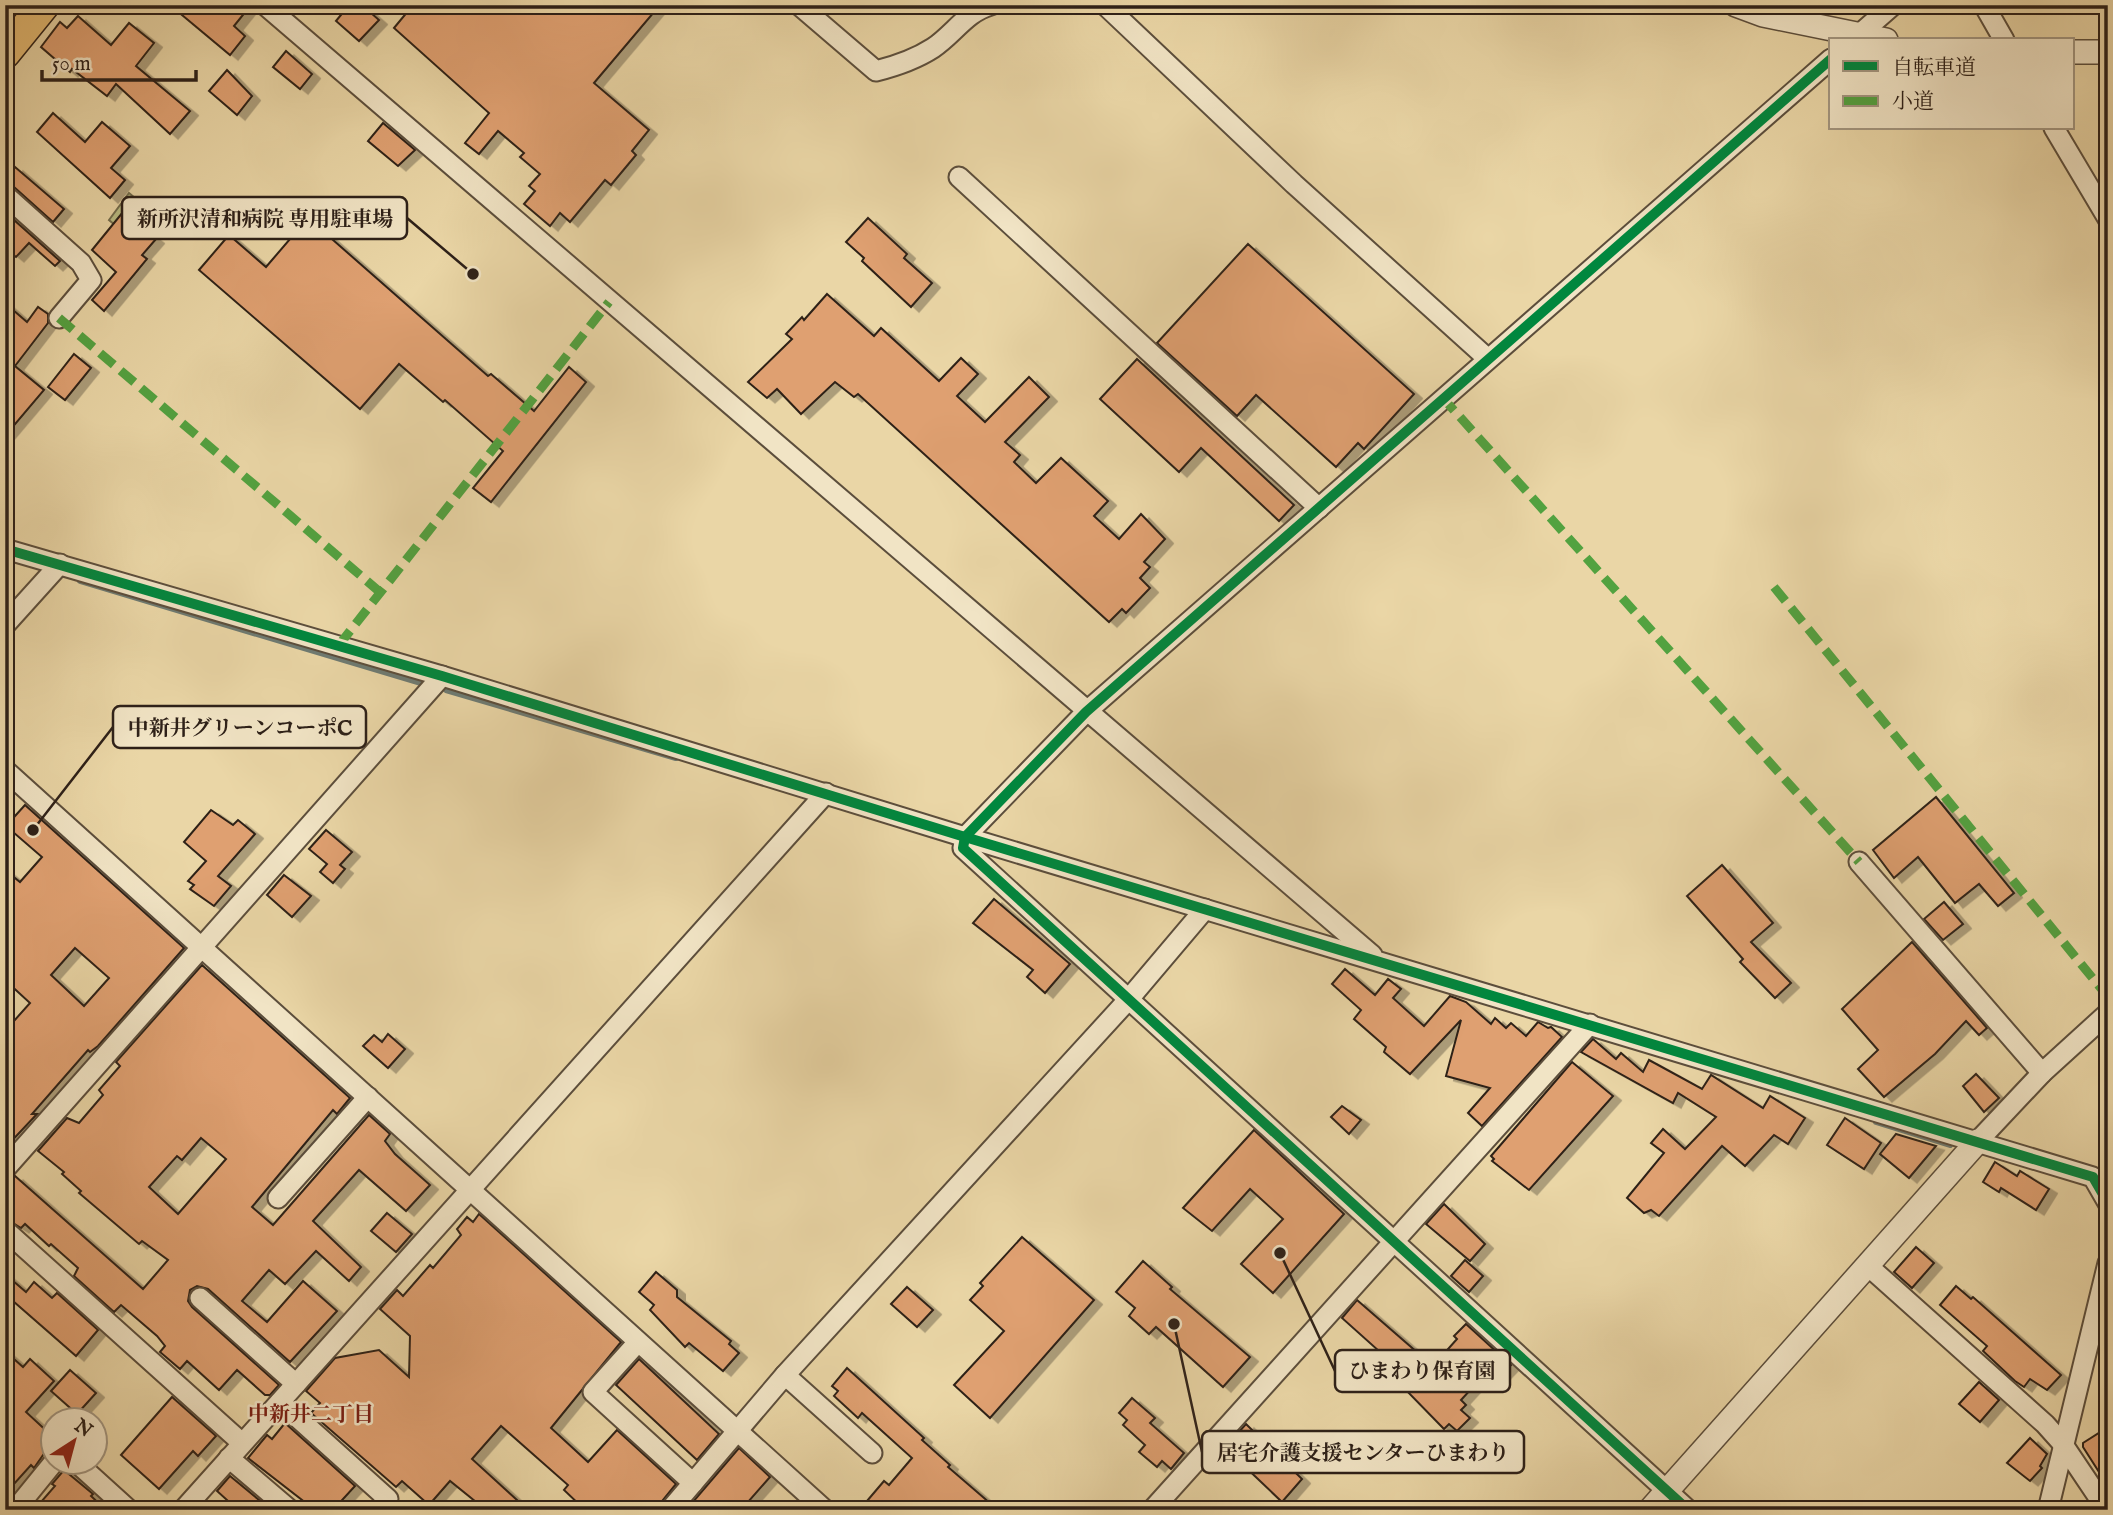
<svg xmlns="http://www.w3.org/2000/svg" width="2113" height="1515" font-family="'IM FELL English','Noto Serif JP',serif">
  <defs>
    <filter id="shadow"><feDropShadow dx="8" dy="4.5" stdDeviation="0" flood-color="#0004"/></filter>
  </defs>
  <rect width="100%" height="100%" fill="#ead6a6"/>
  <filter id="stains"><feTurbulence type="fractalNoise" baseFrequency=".00286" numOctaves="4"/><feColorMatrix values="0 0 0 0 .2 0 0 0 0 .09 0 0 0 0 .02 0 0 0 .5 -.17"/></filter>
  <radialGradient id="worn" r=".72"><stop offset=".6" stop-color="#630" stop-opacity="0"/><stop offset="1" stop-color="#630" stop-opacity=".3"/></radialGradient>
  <path fill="#babd84" stroke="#746e4e" stroke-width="2" d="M129,193l13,11 -21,26 -12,-10z"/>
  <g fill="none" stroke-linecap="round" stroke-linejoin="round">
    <g stroke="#6e7b73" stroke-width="6">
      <path d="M80,581l347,104"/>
      <path d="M446,690l230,68"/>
      <path d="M1876,1122l74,23"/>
    </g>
  </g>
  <g fill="#dfa071" stroke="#2d2018" stroke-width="2" fill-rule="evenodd" filter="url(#shadow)">
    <path d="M170,5h81l-17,21 11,10 -15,19z"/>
    <path d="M349,5h13l17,15 -20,21 -23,-20z"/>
    <path d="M413,5h247l-66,78 55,47 -17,21 4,4 -25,30 -6,-5 -35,42 -10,-9 -10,13 -26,-22 11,-13 -6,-5 11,-12 -20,-17 4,-4 -26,-22 -19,23 -14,-11 24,-30 -95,-85z"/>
    <path d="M78,16l33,29 18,-22 25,20 -18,23 54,45 -20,23 -54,-50 -9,12 -35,-27 -2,3 -29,-25 19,-25 7,6z"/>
    <path d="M286,51l26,23 -12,15 -27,-22z"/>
    <path d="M227,70l25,26 -15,19 -28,-24z"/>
    <path d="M53,113l32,29 17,-20 28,24 -19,22 14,12 -15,18 -73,-66z"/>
    <path d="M383,123l32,27 -17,16 -30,-25z"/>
    <path d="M15,167l49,42 -11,13 -40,-36 -8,-3z"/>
    <path d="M5,212l55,49 -5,5 -26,-23 -13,14 -11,-9z"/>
    <path d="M123,212l33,27 -14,16 5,4 -43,52 -12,-11 24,-28 -24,-22z"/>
    <path d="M308,218l180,158 3,-2 43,37 35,-44 17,15 -95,120 -18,-14 30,-37 -58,-51 -2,2 -44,-38 -39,45 -161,-139 30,-35 37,32z"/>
    <path d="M868,218l39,36 -3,4 28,25 -21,24 -49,-46 2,-3 -18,-16z"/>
    <path d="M1248,244l166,150 -50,55 -6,-6 -22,24 -80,-72 -19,21 -80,-73z"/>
    <path d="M827,294l47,42 7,-8 58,53 22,-23 17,16 -21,22 28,26 44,-45 20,20 -44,45 15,13 -6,7 22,21 25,-25 47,43 -14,15 25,23 22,-25 24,25 -21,23 6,5 -10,11 10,10 -24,25 -4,-4 -13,13 -251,-228 -4,3 -19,-15 -34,32 -24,-25 -10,9 -19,-16 44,-43 -6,-5 16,-17 2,3z"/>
    <path d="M5,303l22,19 11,-15 10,7v9l-33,43 29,24 -39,46z"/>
    <path d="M74,354l17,14 -26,32 -17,-13z"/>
    <path d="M1137,359l157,146 -15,16 -78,-73 -22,24 -79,-73z"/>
    <path d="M1936,797l78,96 -16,13 -19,-22 -24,19 -37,-46 -24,21 -21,-28z"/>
    <path d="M25,805l159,143 -86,98 -8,6 -2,-2 -56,64h5l-32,34v-117l25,-28 -25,-23v-110l15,12 22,-25 -36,-31zM75,948l34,30 -25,28 -33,-31z"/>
    <path d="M211,810l22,15 5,-5 17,14 -37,42 13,10 -17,20 -24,-17 4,-4 -6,-4 18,-20 -22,-19z"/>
    <path d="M326,830l26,22 -12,13 5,4 -12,14 -13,-11 7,-8 -18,-15z"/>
    <path d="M1722,865l51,58 -22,19 40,41 -16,15 -35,-36 3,-3 -56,-63z"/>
    <path d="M284,875l27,21 -19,21 -25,-22z"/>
    <path d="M994,899l76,65 -25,29 -18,-16 6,-7 -60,-47z"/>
    <path d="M1944,902l19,22 -20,16 -19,-21z"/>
    <path d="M1912,942l75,86 -8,7 -13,-14 -31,33 -51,43 -26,-28 20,-19 -36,-41z"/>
    <path d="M202,965l148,133 -13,16 -4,-4 -81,97 21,18 96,-110 21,19 -5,7 10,13 35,31 -24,26 -47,-41 -46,51 48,46 -12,14 -33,-30 -31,33 -16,-14 -27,31 25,21 36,-41 34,30 -47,51 -82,-73 -11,-3 -7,4 -2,11 4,6 87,78 -9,10h-5l-28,-25 -18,20 -32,-29 -7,8 -20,-17 5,-6 -8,-10 -36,-31 -7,7 -40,-36 4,-8 -27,-24 -2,2 -24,-22 -4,4 -16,-10v-37l10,-5 128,113 25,-29 -26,-19 -3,3 -60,-51 2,-2 -19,-17 2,-2 -26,-21 29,-33 12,5 24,-28 -4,-5 21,-24 -4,-4zM201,1138l25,21 -48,55 -29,-27 28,-31 5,4z"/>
    <path d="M1345,969l30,26 13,-16 13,10 -8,9 31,28 26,-30 16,6 25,22 4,-6 11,10 5,-5 15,13 12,-14 10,6 3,-1 11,10 -80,89 -14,-13 22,-25 -44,-12 15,-56 -51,54 -26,-22 2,-5 -32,-28 7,-9 -29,-26z"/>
    <path d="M388,1034l17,15 -17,19 -25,-22 11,-11 8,7z"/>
    <path d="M1593,1039l23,20 5,-6 22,19 6,-12 53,29 9,-14 52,33 7,-12 35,22 -17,26 -14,-9 -29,31 -23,-20 -63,70 -8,-6 -7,3 -17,-15 37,-45 -13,-10 12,-14 22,20 31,-32 -38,-24 -5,10 -92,-51z"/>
    <path d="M1572,1062l41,34 -84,94 -37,-29 2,-2 -3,-3z"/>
    <path d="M1976,1074l23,24 -15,14 -21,-26z"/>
    <path d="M1342,1106l19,14 -12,14 -18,-17z"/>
    <path d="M1845,1118l36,25 -17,26 -37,-24z"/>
    <path d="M1254,1130l90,84 -71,79 -32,-29 42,-45 -33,-30 -38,42 -29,-23z"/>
    <path d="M1896,1134l40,12 -27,32 -29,-24z"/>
    <path d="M1995,1162l22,14 3,-5 29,18 -13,21 -35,-22 -2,4 -16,-10z"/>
    <path d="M1444,1204l41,40 -15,17 -44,-37z"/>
    <path d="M387,1213l25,21 -16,18 -25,-21z"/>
    <path d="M479,1214l142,128 -70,86 37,34 29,-32 59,54 -21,26 -9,-8 -7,8h-54l-21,-20 4,-5 -67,-59 -29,33 56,51h-42l-36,-29 -21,24 -27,-24 -6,6 -85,-74 9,-10 -14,-12 29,-33 44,-8 30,27 1,-41 -30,-27 17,-19 6,6 27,-31 3,3 28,-33 -4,-6 10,-12 6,5z"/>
    <path d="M1022,1237l72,63 -104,118 -36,-33 50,-54 -34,-31 13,-14 -3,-3z"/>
    <path d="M1916,1247l18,16 -22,25 -18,-16z"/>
    <path d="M1465,1260l18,16 -14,16 -18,-16z"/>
    <path d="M1143,1261l29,26 -2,2 80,68 -27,30 -67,-60 -7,7 -20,-18 6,-8 -19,-16z"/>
    <path d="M656,1272l21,18v7l54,44 -2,3 10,9 -16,18 -34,-28 -4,4 -35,-37 4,-5 -15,-13z"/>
    <path d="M5,1274l21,18 8,-10 18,16 5,-5 41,37 -22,26 -71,-62z"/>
    <path d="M1956,1286l15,13 2,-2 88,78 -14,15 -17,-11 -6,8 -9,-6 -32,-30 4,-5 -47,-41z"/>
    <path d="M907,1287l26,23 -16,17 -26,-23z"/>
    <path d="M1357,1300l76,66 24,-27 -3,-3 12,-12 45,41 -18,19 -9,-9 -23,25 5,5 -5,5 9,8 -13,13 -8,-7 -5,5 -43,-44 7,-8 -66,-59z"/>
    <path d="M5,1351l18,16 7,-8 24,22 -28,31 26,24v6l-18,26 -3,-3 -26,29z"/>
    <path d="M639,1359l80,75 -22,26 -81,-75z"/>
    <path d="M847,1368l77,70 -2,2 28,25 -2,2 50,43h-121l-10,-9 17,-20 5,4 23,-27 -50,-45 -4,5 -24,-22 4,-5 -6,-5z"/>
    <path d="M70,1370l26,23 -19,21 -26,-23z"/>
    <path d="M1979,1382l20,18 -19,22 -21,-18z"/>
    <path d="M172,1397l44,39 -18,20 -5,-5 -34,38 -38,-34z"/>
    <path d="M1132,1398l23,20 -5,5 34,30 -13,16 -9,-8 -5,6 -18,-15 6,-7 -22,-20 4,-5 -8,-7z"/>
    <path d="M285,1423l70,63 -22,24h-18l-67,-52 19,-23 5,4z"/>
    <path d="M1246,1424l56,55 -20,23 -42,-40 -4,4 -15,-14z"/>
    <path d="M2102,1431l6,10v45l-25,-39v-4z"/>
    <path d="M2030,1438l17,16 -7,12 2,2 -12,13 -23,-18z"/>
    <path d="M739,1448l31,29 -29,33h-55z"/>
    <path d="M64,1470l29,24 -2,2 15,14h-72l21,-24 -3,-2z"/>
    <path d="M230,1476l35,29 -4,5h-23l-21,-19z"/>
  </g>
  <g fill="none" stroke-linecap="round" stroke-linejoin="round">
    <defs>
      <g id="minor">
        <path d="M265,5l1107,950"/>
        <path d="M799,5l77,66c20,-5 40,-12 57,-23 21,-14 33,-36 58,-43"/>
        <path d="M1105,5l189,179 193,174"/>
        <path d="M1984,5l20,35"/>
        <path d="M1853,40l40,-35"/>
        <path d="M2054,128l54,91"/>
        <path d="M959,177l360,331"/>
        <path d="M5,195l76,68 10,17 -32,38"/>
        <path d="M5,549l437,127 523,161 1128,340 15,26"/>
        <path d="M5,625l55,-61"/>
        <path d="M5,770l820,740"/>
        <path d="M1859,862l183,211"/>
        <path d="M1978,1141l64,-68 66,-60"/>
        <path d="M5,1169l437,-493"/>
        <path d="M278,1198l90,-101"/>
        <path d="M5,1230l237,213"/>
        <path d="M1867,1265l178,159 17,19 45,67"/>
        <path d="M200,1298l96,86"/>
        <path d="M638,1342l-45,50 100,91"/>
        <path d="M785,1375l87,78"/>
        <path d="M280,1402l108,97 -10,11"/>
        <path d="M229,1458l61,52"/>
        <path d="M76,1462l53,48"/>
        <path d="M15,1510l39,-48"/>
        <path d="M183,1510l643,-717"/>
        <path d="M670,1510l115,-135 343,-375 77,-91"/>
        <path d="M1152,1510l438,-486"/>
        <path d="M1688,1510l-725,-662 2,-11 121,-125 745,-653"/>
        <path d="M2048,1510l60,-247"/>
      </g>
      <g id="tertiary">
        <path d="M1736,5l27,10 123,25"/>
        <path d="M2073,52h35"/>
        <path d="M1650,1510l328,-369"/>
      </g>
      <path id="primary" d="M5,53l39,-48"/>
    </defs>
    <use href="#minor" stroke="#5c4e3c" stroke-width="23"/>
    <use href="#tertiary" stroke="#5c4e3c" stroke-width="26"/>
    <use href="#primary" stroke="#2d2018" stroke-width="33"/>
    <use href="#minor" stroke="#f1e4c5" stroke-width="19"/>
    <use href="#tertiary" stroke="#f1e4c5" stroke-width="23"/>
    <use href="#primary" stroke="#e5bb73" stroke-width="30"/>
    <g stroke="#52a240" stroke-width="9" stroke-dasharray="18 9" stroke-linecap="butt">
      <path d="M59,318l322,275"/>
      <path d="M1442,397l417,465"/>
      <path d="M1774,587l334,410"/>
      <path d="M339,645l270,-343"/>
    </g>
    <defs>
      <g id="cycleway">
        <path d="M5,549l437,127 523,161 1128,340 15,26"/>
        <path d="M1688,1510l-725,-662 2,-11 121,-125 745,-653"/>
      </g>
    </defs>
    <use href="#cycleway" stroke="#f1e4c5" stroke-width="15"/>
    <use href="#cycleway" stroke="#00873e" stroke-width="10"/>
  </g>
  <g text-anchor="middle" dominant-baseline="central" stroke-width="5" stroke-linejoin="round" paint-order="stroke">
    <g font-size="21" font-weight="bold" fill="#7a1f14" stroke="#f1e4c5">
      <text x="311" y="1415">中新井二丁目</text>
    </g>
  </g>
  <path fill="none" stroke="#2d2018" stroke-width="2.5" d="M473 274L407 218M33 830L113 727M1280 1253L1335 1371M1174 1324L1202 1452"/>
  <g fill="#2d2018" stroke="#f1e4c5" stroke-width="2.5">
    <circle cx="473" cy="274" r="7"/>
    <circle cx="33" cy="830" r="7"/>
    <circle cx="1280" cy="1253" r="7"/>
    <circle cx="1174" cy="1324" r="7"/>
  </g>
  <g fill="#f1e4c5" stroke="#2d2018" stroke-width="2.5">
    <rect x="122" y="197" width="285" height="42" rx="7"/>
    <rect x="113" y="706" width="253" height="42" rx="7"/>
    <rect x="1335" y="1350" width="175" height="42" rx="7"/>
    <rect x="1202" y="1431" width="322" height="42" rx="7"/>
  </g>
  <g font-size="21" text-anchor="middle" font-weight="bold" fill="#2d2018">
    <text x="265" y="226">新所沢清和病院 専用駐車場</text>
    <text x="240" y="735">中新井グリーンコーポC</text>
    <text x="1422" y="1378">ひまわり保育園</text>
    <text x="1363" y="1460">居宅介護支援センターひまわり</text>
  </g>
  <rect width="2113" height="1515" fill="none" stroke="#ead6a6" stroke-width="28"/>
  <rect x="7" y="7" width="2099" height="1501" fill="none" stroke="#2d2018" stroke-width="3.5"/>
  <rect x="14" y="14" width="2085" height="1487" fill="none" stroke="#2d2018" stroke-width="2"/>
  <rect x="1829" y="38" width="245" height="91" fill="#f1e4c5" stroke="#a39680" stroke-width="2"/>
  <rect x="1843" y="61" width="35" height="10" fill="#00873e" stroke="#a39680" stroke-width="2"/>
  <text x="1892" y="74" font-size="21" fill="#2d2018">自転車道</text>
  <rect x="1843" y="96" width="35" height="10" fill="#52a240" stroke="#a39680" stroke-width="2"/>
  <text x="1892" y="108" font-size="21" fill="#2d2018">小道</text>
  <g transform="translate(74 1441) rotate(36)"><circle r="33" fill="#f1e4c5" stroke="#a39680" stroke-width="2"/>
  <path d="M0-5L12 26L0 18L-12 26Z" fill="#8f2418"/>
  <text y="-10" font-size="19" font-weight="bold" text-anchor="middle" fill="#2d2018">N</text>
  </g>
  <path d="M42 70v10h154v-10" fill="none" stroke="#2d2018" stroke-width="3.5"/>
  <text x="52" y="70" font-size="21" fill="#2d2018" stroke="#f1e4c5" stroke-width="5" paint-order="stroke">50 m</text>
  <rect width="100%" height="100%" filter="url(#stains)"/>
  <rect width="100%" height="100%" fill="url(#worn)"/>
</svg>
